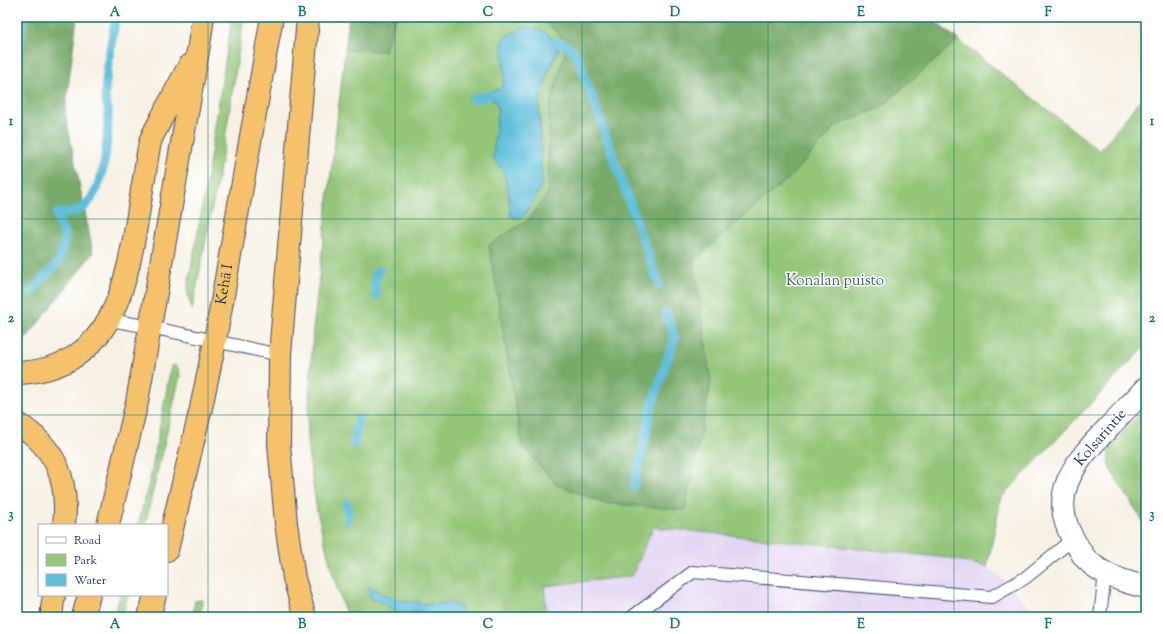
<svg xmlns="http://www.w3.org/2000/svg" width="1163" height="634" font-family="'Sorts Mill Goudy',serif">
  <rect width="100%" height="100%" fill="#fff"/>
  <filter id="ink" filterUnits="userSpaceOnUse"><feTurbulence type="fractalNoise" baseFrequency=".025" numOctaves="2"/><feDisplacementMap in="SourceGraphic" scale="8" xChannelSelector="R" yChannelSelector="G"/><feConvolveMatrix kernelMatrix="1 2 1 2 8 2 1 2 1" color-interpolation-filters="sRGB"/></filter>
  <filter id="wash" filterUnits="userSpaceOnUse"><feTurbulence type="fractalNoise" baseFrequency=".012" numOctaves="4" result="noise"/><feDisplacementMap in="SourceGraphic" scale="16" xChannelSelector="R" yChannelSelector="G"/><feGaussianBlur stdDeviation="0.9" result="paint"/><feColorMatrix in="noise" values="0 0 0 0 0 0 0 0 0 0 0 0 0 0 0 0 0 1.4 0 .05"/><feComposite in="paint" operator="in"/></filter>
  <g filter="url(#wash)">
    <rect width="100%" height="100%" fill="#f7f1e3"/>
    <path fill="#e2d4f3" d="M653,527l297,31 37,9 15,11 26,28 24,11h-505l-3,-31 88,-10z"/>
    <g fill="#93c677" stroke="#577a6a">
      <path d="M232,17h12l-21,135 -31,158 -5,-19 18,-100z"/>
      <path d="M349,17h580l171,134 46,-59v253l-145,153 -14,69 -37,-9 -297,-31 -21,49 -88,10 3,31h-200l-13,-38 -17,-68 -10,-68 6,-113z"/>
      <path d="M171,366h5l3,4 1,6 -35,149h-7l13,-51z"/>
      <path d="M1146,408v118l-36,-57c-2,-9 -2,-15 0,-23z"/>
      <path d="M120,595h8l-6,22h-8z"/>
      <path d="M202,600l-1,17h-9l3,-16z"/>
    </g>
    <g fill="#76ab68" stroke="#486d63">
      <path d="M17,17h60l-12,95 28,141 -72,92h-4z"/>
      <path d="M349,17h47l-12,34 -39,-1z"/>
      <path d="M540,17h389l29,23 -78,68 -44,18 -44,49 -98,85 17,123 -26,127 -82,-7 -47,-19 -34,-38 -33,-201 39,-25 20,-26 1,-85 16,-56 -5,-18z"/>
    </g>
    <g fill="#5ebfdd" stroke="#3c779e">
      <path d="M525,27c20,3 24,4 33,23l-12,28 -7,27 3,80 -17,29 -6,4 -9,-2 1,-3 -3,-22 -5,-21 -10,-12 5,-48 -3,-9 -5,-4v-5l9,-3 4,-4 2,-9 -3,-30 2,-9z"/>
      <path d="M371,587c16,13 41,16 62,17 7,0 16,-2 22,0 6,2 7,8 7,13 -21,0 -45,3 -66,-5 -11,-5 -11,-12 -25,-12v-4l-4,-7z"/>
    </g>
    <g fill="none" stroke-linecap="round" stroke-linejoin="round">
      <g stroke="#5ebfdd" stroke-width="9">
        <path d="M555,42c12,2 17,6 23,16l81,227"/>
        <path d="M17,56l6,-39"/>
        <path d="M473,99l17,-4"/>
        <path d="M32,291l27,-30 5,-17v-12l-5,-9 -2,-10c10,1 21,-1 29,-8 20,-20 22,-67 22,-94 0,-6 -4,-12 -3,-18 2,-25 6,-51 11,-76"/>
        <path d="M376,296l-1,-23 5,-3"/>
        <path d="M354,444l4,-25"/>
        <path d="M634,486l20,-88 21,-61 -9,-24"/>
        <path d="M347,504l1,16"/>
      </g>
    </g>
  </g>
  <g filter="url(#ink)">
    <g fill="none" stroke-linecap="round" stroke-linejoin="round">
      <defs>
        <g id="lane">
          <path d="M110,320l40,7 130,28"/>
          <path d="M632,617l61,-45 299,25 33,-19 48,-39"/>
          <path d="M1100,617l5,-44"/>
        </g>
        <path id="street" d="M1146,388c-13,14 -27,28 -40,42 -33,34 -60,67 -30,114 4,5 6,11 10,15 16,16 38,23 60,28"/>
        <g id="highway">
          <path d="M17,373c106,-4 112,-107 126,-189 3,-14 4,-32 8,-45 3,-7 8,-15 11,-22 9,-17 18,-34 27,-51"/>
          <path d="M17,423c39,25 52,56 47,102"/>
          <path d="M108,525l29,-123 62,-357 4,-28"/>
          <path id="s1" d="M167,550l34,-142 14,-67 57,-324"/>
          <path d="M52,617v-9l2,-13"/>
          <path d="M83,617l6,-22"/>
          <path d="M149,617l6,-22"/>
          <path d="M305,617l-11,-39 -8,-55 -7,-79 1,-89 28,-338"/>
        </g>
      </defs>
      <use href="#lane" stroke="#3c4c72" stroke-width="14"/>
      <use href="#street" stroke="#3c4c72" stroke-width="24"/>
      <use href="#highway" stroke="#3c4c72" stroke-width="24"/>
      <use href="#lane" stroke="#fff" stroke-width="12"/>
      <use href="#street" stroke="#fff" stroke-width="22"/>
      <use href="#highway" stroke="#f5c16b" stroke-width="22"/>
    </g>
  </g>
  <path fill="none" stroke="#0f766e" stroke-width="1" stroke-opacity="0.55" d="M208,17v600M395,17v600M582,17v600M768,17v600M954,17v600M17,219h1129M17,415h1129"/>
  <g text-anchor="middle" dominant-baseline="central" stroke-width="3" stroke-linejoin="round" paint-order="stroke">
    <g font-size="15" fill="#3f5c66" stroke="#fff">
      <text x="835" y="281">Konalan puisto</text>
    </g>
    <g font-size="15" fill="#1b2f5e" stroke="#fff">
      <text stroke="none"><textPath href="#s1" startOffset="272">Kehä I</textPath></text>
      <text transform="translate(1101 438) rotate(-49)">Kolsarintie</text>
    </g>
  </g>
  <rect width="1163" height="634" fill="none" stroke="#fff" stroke-width="44"/>
  <rect x="38" y="524" width="130" height="72" fill="#ffffff" stroke="#a4acbf"/>
  <rect x="46" y="537" width="20" height="6" fill="#ffffff" stroke="#a4acbf"/>
  <text x="74" y="544" font-size="12" fill="#1b2f5e">Road</text>
  <rect x="46" y="554" width="20" height="12" fill="#93c677" stroke="#a4acbf"/>
  <text x="74" y="564" font-size="12" fill="#1b2f5e">Park</text>
  <rect x="46" y="574" width="20" height="12" fill="#5ebfdd" stroke="#a4acbf"/>
  <text x="74" y="584" font-size="12" fill="#1b2f5e">Water</text>
  <rect x="22" y="22" width="1119" height="590" fill="none" stroke="#0f766e" stroke-width="1.5"/>
  <g font-size="13" text-anchor="middle" font-weight="bold" fill="#0f766e">
    <text x="115" y="16">A</text>
    <text x="302" y="16">B</text>
    <text x="488" y="16">C</text>
    <text x="675" y="16">D</text>
    <text x="861" y="16">E</text>
    <text x="1048" y="16">F</text>
    <text x="11" y="125">1</text>
    <text x="1152" y="125">1</text>
    <text x="11" y="322">2</text>
    <text x="1152" y="322">2</text>
    <text x="11" y="518">3</text>
    <text x="1152" y="518">3</text>
    <text x="115" y="628">A</text>
    <text x="302" y="628">B</text>
    <text x="488" y="628">C</text>
    <text x="675" y="628">D</text>
    <text x="861" y="628">E</text>
    <text x="1048" y="628">F</text>
  </g>
</svg>
